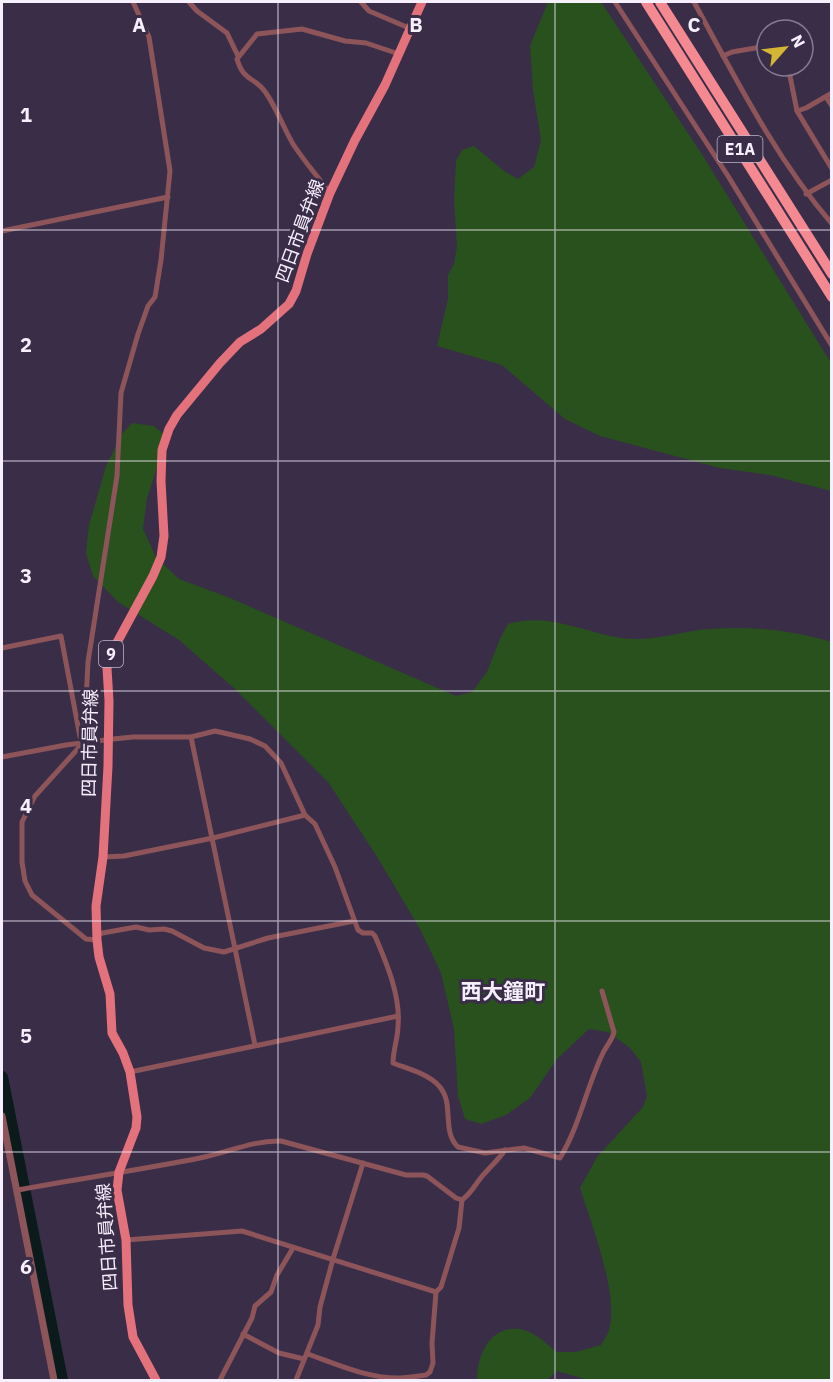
<svg xmlns="http://www.w3.org/2000/svg" width="833" height="1382" viewBox="0 0 833 1382" font-family="'IBM Plex Sans','Noto Sans JP',sans-serif">
<style>
.green{fill:#28511d}
.lines{fill:none;stroke-linecap:round;stroke-linejoin:round}
.river{stroke:#0b1a1b;stroke-width:12}
.minor{stroke:#8d5559;stroke-width:5}
.tertiary{stroke:#8d5559;stroke-width:7}
.primary{stroke:#e3727c;stroke-width:9}
.motorway{stroke:#f58991;stroke-width:10}
.grid{fill:none;stroke:#f6f0fe;stroke-width:1.5;stroke-opacity:0.55}
.labels{text-anchor:middle;stroke-width:6;stroke-linejoin:round;paint-order:stroke}
.shield{fill:#3a2d48;stroke:#beb6c7;stroke-width:1.5}
.shield-label{font-size:16px;font-weight:bold;fill:#f6f0fe}
.street-label{font-size:18px;fill:#f6f0fe;stroke:#3a2d48}
.quarter-label{font-size:21px;font-weight:bold;fill:#f6f0fe;stroke:#3a2d48}
.grid-label{font-size:20px;text-anchor:middle;font-weight:bold;fill:#f6f0fe;stroke:#3a2d48;stroke-width:6;stroke-linejoin:round;paint-order:stroke}
</style>
<rect width="100%" height="100%" fill="#3a2d48"/>
<!-- green -->
<g class="green">
<polygon points="548,2 601,2 703,156 831,363 831,491 770,475 720,468 600,436 565,419 502,365 437,346 448,299 448,275 454,264 457,246 454,201 456,161 462,150 474,146 504,171 518,179 534,167 541,140 533,90 530,46"/>
<path d="M132,423L154,426L167,437L147,498L143,529L156,557L179,579L230,598L456,696L472,692L487,672L500,639L508,624C548,612 583,632 621,638C648,642 673,634 699,630C739,625 793,629 831,642V1380H588L557,1371L547,1380H477C477,1355 490,1325 520,1329C535,1332 546,1343 556,1352H576L601,1345C603,1341 606,1337 608,1333C621,1299 591,1223 580,1188L597,1157L643,1107L647,1096L641,1062L630,1048L608,1032L589,1029L557,1059L530,1098L506,1115L481,1124L465,1119L458,1096L454,1029L441,973L420,929L376,855L328,782L235,689L179,640L118,602L93,576L86,553L89,525L106,466L122,434Z"/>
</g>
<g class="lines">
<!-- river -->
<polyline class="river" points="2,1077 62,1380"/>
<!-- minor -->
<g class="minor">
<polyline points="189,2 197,11 227,33 238,56"/>
<polyline points="361,2 369,11 409,28"/>
<polyline points="615,2 728,176 832,346"/>
<path d="M694,2C736,79 775,157 832,224"/>
<polyline points="723,56 732,52 767,46"/>
<polyline points="788,66 797,111 832,169"/>
<polyline points="826,97 832,106"/>
<polyline points="797,111 806,108 832,93"/>
<path d="M330,193C318,177 304,161 293,144C283,127 277,109 266,93C255,76 244,83 237,59L257,34L302,29L345,41L366,43L399,54"/>
<polyline points="806,194 832,180"/>
<polyline points="2,231 168,197"/>
<polyline points="2,648 61,636 80,737 84,742"/>
<polyline points="191,737 255,1045"/>
<path d="M113,739L133,737H191L215,731L250,739L265,746L281,763L305,815L315,824L335,867L358,930L363,933H372L375,936C386,962 401,996 398,1026C398,1038 393,1050 393,1063C408,1069 429,1074 439,1086C455,1103 441,1131 458,1147L485,1153L524,1148L560,1158C580,1125 586,1088 603,1053C606,1046 612,1041 614,1032L602,991"/>
<polyline points="2,757 66,745 105,740"/>
<polyline points="103,857 124,856 213,838 305,815"/>
<polyline points="97,934 136,927 149,930 164,929 172,931 204,948 224,952 268,938 354,921"/>
<polyline points="97,940 86,939 32,895 25,881 22,862 22,822 35,796 84,742 88,662 117,476 121,393 138,334 148,306 155,297 161,260 170,171 149,37 133,2"/>
<polyline points="130,1072 398,1016"/>
<path d="M17,1190C78,1179 139,1170 200,1158C227,1153 253,1140 281,1141L406,1175H423L427,1176L456,1198L462,1200"/>
<polyline points="126,1240 242,1231 436,1292"/>
<polyline points="243,1334 279,1353 304,1359"/>
<path d="M308,1354C336,1364 367,1378 398,1378C407,1378 417,1376 426,1375L430,1372L433,1363L432,1343L436,1292L441,1287L459,1228L462,1200C473,1192 476,1182 485,1173C492,1165 499,1159 505,1150"/>
<polyline points="220,1380 252,1318 255,1306 271,1292 277,1275 293,1248"/>
<polyline points="296,1380 318,1325 320,1307 333,1259 363,1163"/>
</g>
<!-- tertiary -->
<polyline class="tertiary" points="2,1116 54,1380"/>
<!-- primary -->
<polyline class="primary" points="156,1380 133,1337 128,1305 126,1240 117,1190 119,1172 136,1128 137,1117 130,1072 123,1053 112,1033 110,994 99,957 97,940 96,906 103,857 108,766 109,701 107,668 114,648 153,576 161,557 164,536 161,481 162,450 169,429 177,415 220,363 240,342 261,329 289,304 296,291 307,254 330,193 355,140 385,85 422,2"/>
<!-- motorway -->
<g class="motorway">
<polyline points="646,2 832,297"/>
<polyline points="660,2 832,274"/>
</g>
</g>
<!-- grid -->
<path class="grid" d="M278,2V1380M555,2V1380M2,230H832M2,461H832M2,691H832M2,921H832M2,1152H832"/>
<g class="labels">
<!-- shield labels -->
<g class="shield">
<rect x="717.5" y="136" width="45" height="26" rx="4.5"/>
<rect x="99" y="641" width="24" height="26" rx="4.5"/>
</g>
<g class="shield-label">
<text x="740" y="155">E1A</text>
<text x="111" y="660">9</text>
</g>
<!-- street labels -->
<g class="street-label">
<text transform="translate(300 231) rotate(-70)" y="6">四日市員弁線</text>
<text transform="translate(90 743) rotate(-89)" y="6">四日市員弁線</text>
<text transform="translate(107 1237) rotate(-94)" y="6">四日市員弁線</text>
</g>
<!-- quarter labels -->
<g class="quarter-label">
<text x="503" y="999">西大鐘町</text>
</g>
</g>
<g class="grid-label">
<text x="139" y="32">A</text>
<text x="416" y="32">B</text>
<text x="694" y="32">C</text>
<text x="26" y="122">1</text>
<text x="26" y="352">2</text>
<text x="26" y="583">3</text>
<text x="26" y="813">4</text>
<text x="26" y="1043">5</text>
<text x="26" y="1274">6</text>
</g>
<!-- border -->
<rect width="833" height="1382" fill="none" stroke="#f6f0fe" stroke-width="6"/>
<!-- north arrow -->
<g transform="translate(785 48) rotate(62)"><circle r="28" fill="#3a2d48" stroke="#857b91" stroke-width="1.5"/>
<path d="M0-4.5L10 22L0 15L-10 22Z" fill="#d4b635"/>
<text y="-9" font-size="16" font-weight="bold" text-anchor="middle" fill="#f6f0fe">N</text>
</g>
</svg>
